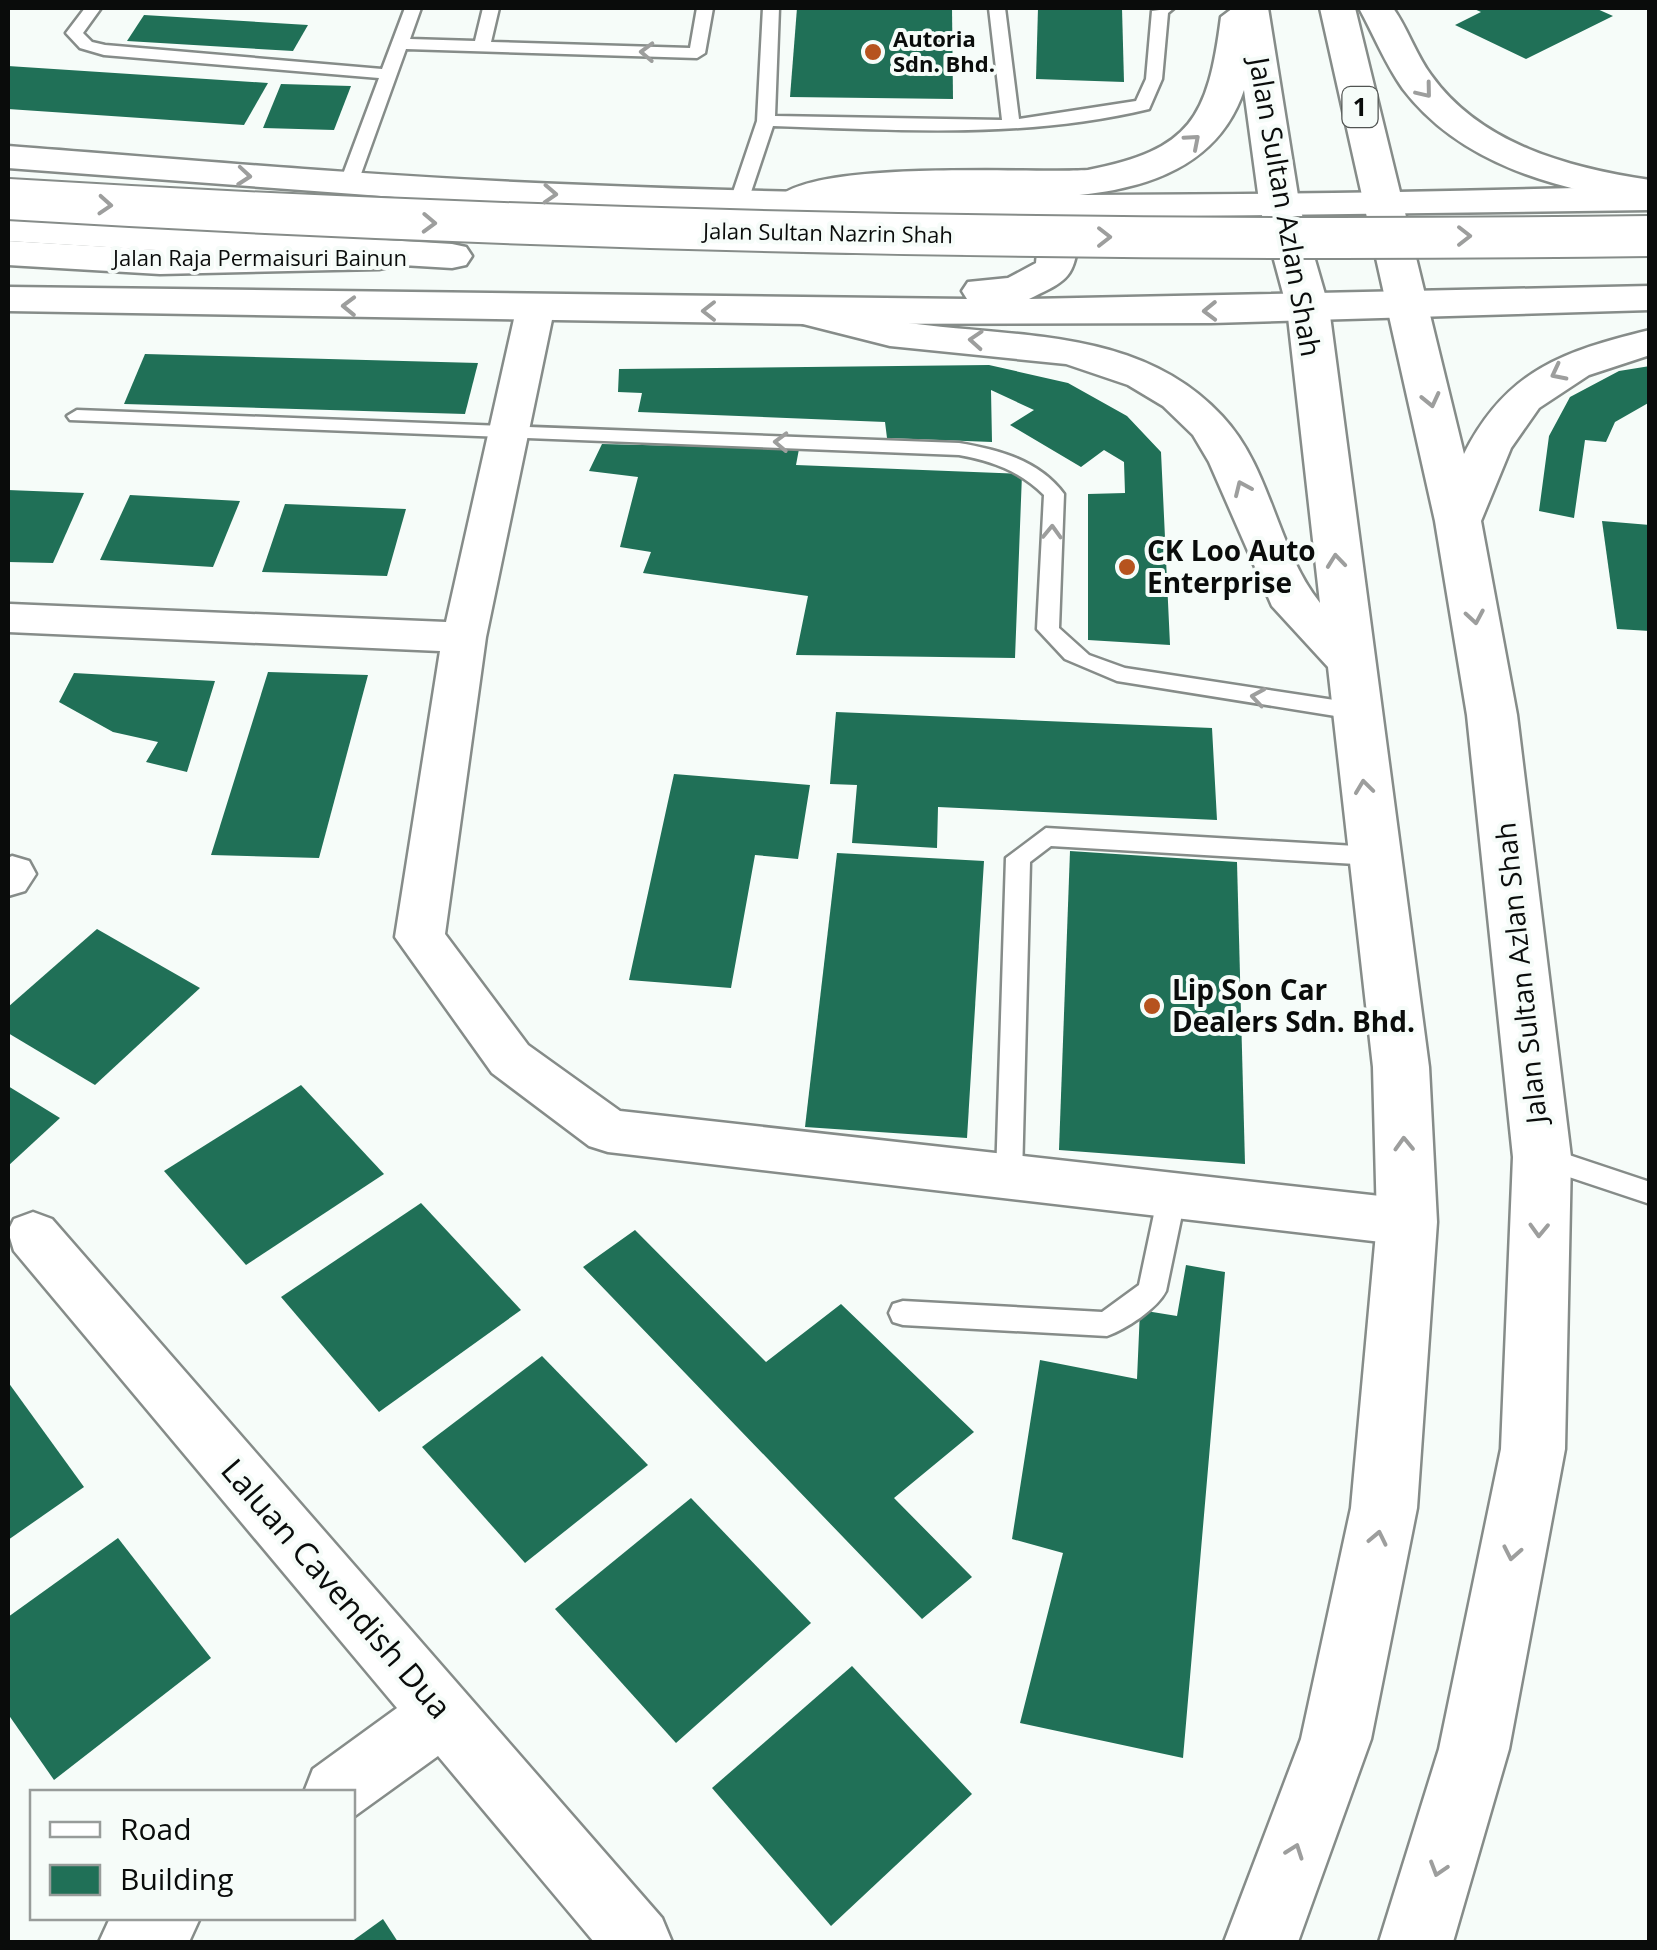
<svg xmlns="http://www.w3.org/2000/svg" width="1657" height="1950" viewBox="0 0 1657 1950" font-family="'Open Sans',sans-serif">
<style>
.building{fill:#207057}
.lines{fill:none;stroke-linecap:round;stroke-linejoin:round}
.lane-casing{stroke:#868c89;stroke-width:5}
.street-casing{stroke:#868c89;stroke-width:5}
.secondary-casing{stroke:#868c89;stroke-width:5}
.primary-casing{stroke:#868c89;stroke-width:5}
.highway-casing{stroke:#868c89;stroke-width:5}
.lane{fill:#fff;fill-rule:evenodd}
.street{fill:#fff;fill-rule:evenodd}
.secondary{fill:#fff;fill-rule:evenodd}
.primary{fill:#fff;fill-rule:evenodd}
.highway{fill:#fff;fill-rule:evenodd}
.highway-bridge-casing{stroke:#868c89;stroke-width:44;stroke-linecap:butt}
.highway-bridge{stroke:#fff;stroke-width:40}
.oneway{stroke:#9d9e9d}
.poi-dot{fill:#b6531e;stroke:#f6fcf9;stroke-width:4}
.labels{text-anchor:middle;stroke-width:8;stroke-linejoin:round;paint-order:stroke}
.far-poi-label{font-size:22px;font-weight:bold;fill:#0a0c0b;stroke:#f6fcf9;text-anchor:start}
.far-street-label{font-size:22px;fill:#0a0c0b;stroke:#f6fcf9}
.shield{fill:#f6fcf9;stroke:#515452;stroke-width:2.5}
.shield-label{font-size:25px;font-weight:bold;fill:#0a0c0b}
.street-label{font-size:28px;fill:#0a0c0b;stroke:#f6fcf9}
.poi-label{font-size:28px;font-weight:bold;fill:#0a0c0b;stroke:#f6fcf9;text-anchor:start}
.near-street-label{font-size:32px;fill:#0a0c0b;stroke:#f6fcf9}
</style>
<rect width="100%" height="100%" fill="#f6fcf9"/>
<!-- building -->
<g class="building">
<polygon points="797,8 952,8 953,99 790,97"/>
<polygon points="1038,8 1122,8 1124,82 1036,79"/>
<polygon points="1472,8 1595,8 1613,16 1526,59 1455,25 1481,12"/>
<polygon points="144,15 308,25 293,51 127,41"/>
<polygon points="8,66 268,83 244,125 8,109"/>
<polygon points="281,84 351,86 334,130 263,128"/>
<polygon points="145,354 478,363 465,414 124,404"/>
<polygon points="989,365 1068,383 1127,416 1161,452 1170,645 1088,640 1088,494 1125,493 1124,462 1104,450 1081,467 1010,425 1034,410 991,390 992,442 887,438 885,422 638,412 642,393 618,392 619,369"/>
<polygon points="1650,366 1650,402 1615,422 1606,442 1585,440 1574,518 1539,511 1549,436 1570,397 1619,371"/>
<polygon points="602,444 799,449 796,465 1022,474 1015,658 796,655 808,596 643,573 651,552 620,547 638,477 589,471"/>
<polygon points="8,490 84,493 53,563 8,562"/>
<polygon points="130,495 240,501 213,567 100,560"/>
<polygon points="285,504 406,509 387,576 262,572"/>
<polygon points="1602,521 1650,525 1650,631 1617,629"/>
<polygon points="268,672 368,675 319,858 211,855"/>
<polygon points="74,673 215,681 187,772 146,762 158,742 113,732 59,702"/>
<polygon points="836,712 1212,728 1217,820 938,807 937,848 852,843 857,785 830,784"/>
<polygon points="674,774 810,785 798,859 755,855 731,988 629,980"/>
<polygon points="1070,851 1237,862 1245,1164 1059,1150"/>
<polygon points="837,853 984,861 967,1138 805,1127"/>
<polygon points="97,929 200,988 95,1085 8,1033 8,1007"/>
<polygon points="301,1085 384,1174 246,1265 164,1171"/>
<polygon points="8,1086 60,1118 8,1166"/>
<polygon points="421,1203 521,1310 379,1412 281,1297"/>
<polygon points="635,1230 766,1362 841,1304 974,1432 894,1498 972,1577 922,1619 583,1267"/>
<polygon points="1186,1265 1225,1272 1183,1758 1020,1723 1063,1553 1012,1539 1040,1360 1137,1379 1140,1310 1177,1316"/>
<polygon points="542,1356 648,1465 525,1563 422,1447"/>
<polygon points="8,1382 84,1487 8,1540"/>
<polygon points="691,1498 811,1623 676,1743 555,1609"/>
<polygon points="118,1538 211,1658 54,1780 8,1714 8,1617"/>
<polygon points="852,1666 972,1794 831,1926 712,1788"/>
<polygon points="383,1919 398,1942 351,1942"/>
</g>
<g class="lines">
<!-- lane casing -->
<g class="lane-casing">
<g id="lane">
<polygon points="85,8 101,8 83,33 92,42 105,45 382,69 405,8 421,8 410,39 475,41 483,8 499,8 491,42 690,48 697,8 713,8 705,53 697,58 406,49 357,185 348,190 339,185 379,78 104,55 80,48 66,33"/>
<path d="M763,8H779L775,116L1002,120L989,8H1005L1019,119L1136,101L1146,79L1152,11L1174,8L1168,13L1162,79L1149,109C1025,139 899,130 773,126L748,201L739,206L730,201L757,121Z"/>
<path d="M77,410L959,443C999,450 1039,460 1064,494L1059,628L1089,655L1125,668L1354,703L1365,711L1354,719L1117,681L1065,659L1037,629L1044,495C1020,471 992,461 959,455L70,420L67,416Z"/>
<polygon points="1046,828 1373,847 1385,856 1373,865 1051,846 1030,862 1022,1177 1019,1185 1009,1188 999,1185 996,1177 1006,858"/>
<polygon points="1542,1146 1650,1182 1650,1204 1533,1165 1529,1157 1533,1149"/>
<path d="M1172,1184L1182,1187L1186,1195L1166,1291C1157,1309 1126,1329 1107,1336L903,1325L893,1322L889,1313L893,1304L903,1301L1102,1312L1139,1285L1158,1195L1162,1187Z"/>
</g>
</g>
<!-- street casing -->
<g class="street-casing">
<g id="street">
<polygon points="535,299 548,302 554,310 486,637 445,934 528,1045 620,1111 1407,1199 1426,1206 1434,1222 1426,1238 1407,1245 608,1152 589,1146 492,1073 395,937 440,651 8,632 10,604 446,622 516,310 522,302"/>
<polygon points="12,856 29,861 36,874 25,891 8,896 8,858"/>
<polygon points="33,1212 52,1219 662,1918 672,1942 594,1942 438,1756 352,1818 352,1792 304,1792 313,1769 397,1708 14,1251 8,1231 14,1219"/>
<polygon points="110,1918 200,1918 189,1942 99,1942"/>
</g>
</g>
<!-- secondary casing -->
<g class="secondary-casing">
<path id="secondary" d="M8,146C200,161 392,178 585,185C939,200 1295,196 1650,186V210L1040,218L1073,227L1079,235C1074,279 1068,280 1029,299L1650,286V310L1211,323L806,324L8,311V287L967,299L962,291L968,282L1008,278L1036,263L1038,242L996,230L990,222L993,217L502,205L8,168Z"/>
</g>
<!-- primary casing -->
<g class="primary-casing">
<g id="primary">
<path d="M1233,8H1268L1300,208L1329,308L1429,1067L1437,1222L1417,1508L1371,1739L1298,1942H1224L1301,1739L1351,1508L1377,1222L1373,1067L1328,667L1272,606L1209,462L1193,435L1163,406L1128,385L1066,364L890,346L791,321L785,312L791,303C824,295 862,316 895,321C1007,339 1137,324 1222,416C1272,469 1276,548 1320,603L1287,308L1260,208L1244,90C1197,231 992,192 876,195C864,196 850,195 838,198C816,202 804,216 780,210L774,202C805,158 1028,174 1088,170C1191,150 1208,118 1221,17Z"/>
<path d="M1320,8H1355L1464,454C1506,370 1564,351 1650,330V355L1589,375L1539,408L1511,448L1481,521L1517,715L1571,1157L1565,1449L1509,1749L1453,1942H1379L1439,1749L1501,1449L1513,1157L1467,715L1435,521Z"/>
<path d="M1359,8H1393C1408,29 1416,55 1431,75C1481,145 1570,168 1650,180V204C1558,189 1462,166 1403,89C1385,64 1373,33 1359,8Z"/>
<polygon points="8,241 160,250 379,245 393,248 399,257 393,266 379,269 160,274 8,265"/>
</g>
</g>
<!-- highway casing -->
<g class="highway-casing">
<polygon id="highway" points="8,217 452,244 466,247 472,256 466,265 452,268 8,241"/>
</g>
<!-- lane -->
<use href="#lane" class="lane"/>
<!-- street -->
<use href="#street" class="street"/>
<!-- secondary -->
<use href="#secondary" class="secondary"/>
<!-- primary -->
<use href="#primary" class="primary"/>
<!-- highway -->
<use href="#highway" class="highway"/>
<!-- highway-bridge casing -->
<g class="highway-bridge-casing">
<path id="highway-bridge" d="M8,199C555,232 1102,243 1650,236"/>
</g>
<!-- highway-bridge -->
<use href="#highway-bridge" class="highway-bridge"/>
</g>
<!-- one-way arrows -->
<defs><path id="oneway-chevron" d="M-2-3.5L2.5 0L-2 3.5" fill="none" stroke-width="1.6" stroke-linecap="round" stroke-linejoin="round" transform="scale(2.5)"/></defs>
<g class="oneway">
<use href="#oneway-chevron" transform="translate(647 52) rotate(-178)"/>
<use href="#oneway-chevron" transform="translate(1425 91) rotate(51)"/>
<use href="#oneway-chevron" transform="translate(1193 141) rotate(-41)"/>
<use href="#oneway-chevron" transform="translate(244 176) rotate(5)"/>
<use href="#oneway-chevron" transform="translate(550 194) rotate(3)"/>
<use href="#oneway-chevron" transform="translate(105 205) rotate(4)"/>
<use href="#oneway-chevron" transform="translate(429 223) rotate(2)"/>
<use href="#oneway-chevron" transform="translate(1464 236)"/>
<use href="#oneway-chevron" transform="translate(1104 237)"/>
<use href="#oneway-chevron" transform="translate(349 306) rotate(-179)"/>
<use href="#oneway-chevron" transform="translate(709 311) rotate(-180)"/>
<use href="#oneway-chevron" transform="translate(1210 311) rotate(179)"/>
<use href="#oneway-chevron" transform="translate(976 340) rotate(-176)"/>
<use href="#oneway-chevron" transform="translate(1558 373) rotate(153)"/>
<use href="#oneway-chevron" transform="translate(1431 400) rotate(77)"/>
<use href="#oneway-chevron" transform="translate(781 442) rotate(-178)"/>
<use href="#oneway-chevron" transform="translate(1242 488) rotate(-114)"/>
<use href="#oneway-chevron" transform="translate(1052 532) rotate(-88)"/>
<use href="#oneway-chevron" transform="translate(1336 561) rotate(-96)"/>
<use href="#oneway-chevron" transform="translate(1475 617) rotate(80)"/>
<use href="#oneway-chevron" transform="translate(1258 697) rotate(-171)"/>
<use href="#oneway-chevron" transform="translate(1364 787) rotate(-97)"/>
<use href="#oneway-chevron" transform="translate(1404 1144) rotate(-92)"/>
<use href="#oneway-chevron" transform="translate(1539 1230) rotate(92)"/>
<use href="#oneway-chevron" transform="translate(1378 1538) rotate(-78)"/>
<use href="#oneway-chevron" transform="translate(1512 1553) rotate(101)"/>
<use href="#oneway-chevron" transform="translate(1295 1851) rotate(-70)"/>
<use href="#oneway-chevron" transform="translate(1438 1869) rotate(107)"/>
</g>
<!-- markers -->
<g class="poi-dot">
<circle cx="873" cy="52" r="10"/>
<circle cx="1127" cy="567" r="10"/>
<circle cx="1152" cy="1006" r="10"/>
</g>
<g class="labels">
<!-- far-poi labels -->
<g class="far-poi-label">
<text x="893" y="47">Autoria<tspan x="893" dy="25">Sdn. Bhd.</tspan></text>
</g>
<!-- far-street labels -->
<g class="far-street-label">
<text transform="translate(828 233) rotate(1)" y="8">Jalan Sultan Nazrin Shah</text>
<text x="260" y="266">Jalan Raja Permaisuri Bainun</text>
</g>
<!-- shield labels -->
<rect class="shield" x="1342.5" y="87" width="35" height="40" rx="8"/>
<g class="shield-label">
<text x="1360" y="116">1</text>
</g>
<!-- street labels -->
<g class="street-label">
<text transform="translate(1285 207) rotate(80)" y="10">Jalan Sultan Azlan Shah</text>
<text transform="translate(1521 973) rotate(-96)" y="10">Jalan Sultan Azlan Shah</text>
</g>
<!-- poi labels -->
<g class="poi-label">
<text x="1147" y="561">CK Loo Auto<tspan x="1147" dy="32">Enterprise</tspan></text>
<text x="1172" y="1000">Lip Son Car<tspan x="1172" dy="32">Dealers Sdn. Bhd.</tspan></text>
</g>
<!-- near-street labels -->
<g class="near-street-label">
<text transform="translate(336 1589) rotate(49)" y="11">Laluan Cavendish Dua</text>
</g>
</g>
<!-- border -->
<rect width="1657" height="1950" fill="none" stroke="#0a0c0b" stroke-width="20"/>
<!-- legend -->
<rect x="30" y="1790" width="325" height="130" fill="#f6fcf9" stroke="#989c9a" stroke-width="2.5"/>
<rect x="50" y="1822" width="50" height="15" fill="#ffffff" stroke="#989c9a" stroke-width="2.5"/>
<text x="120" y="1840" font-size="30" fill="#0a0c0b">Road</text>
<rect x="50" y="1865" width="50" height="30" fill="#207057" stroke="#989c9a" stroke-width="2.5"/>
<text x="120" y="1890" font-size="30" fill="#0a0c0b">Building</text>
</svg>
